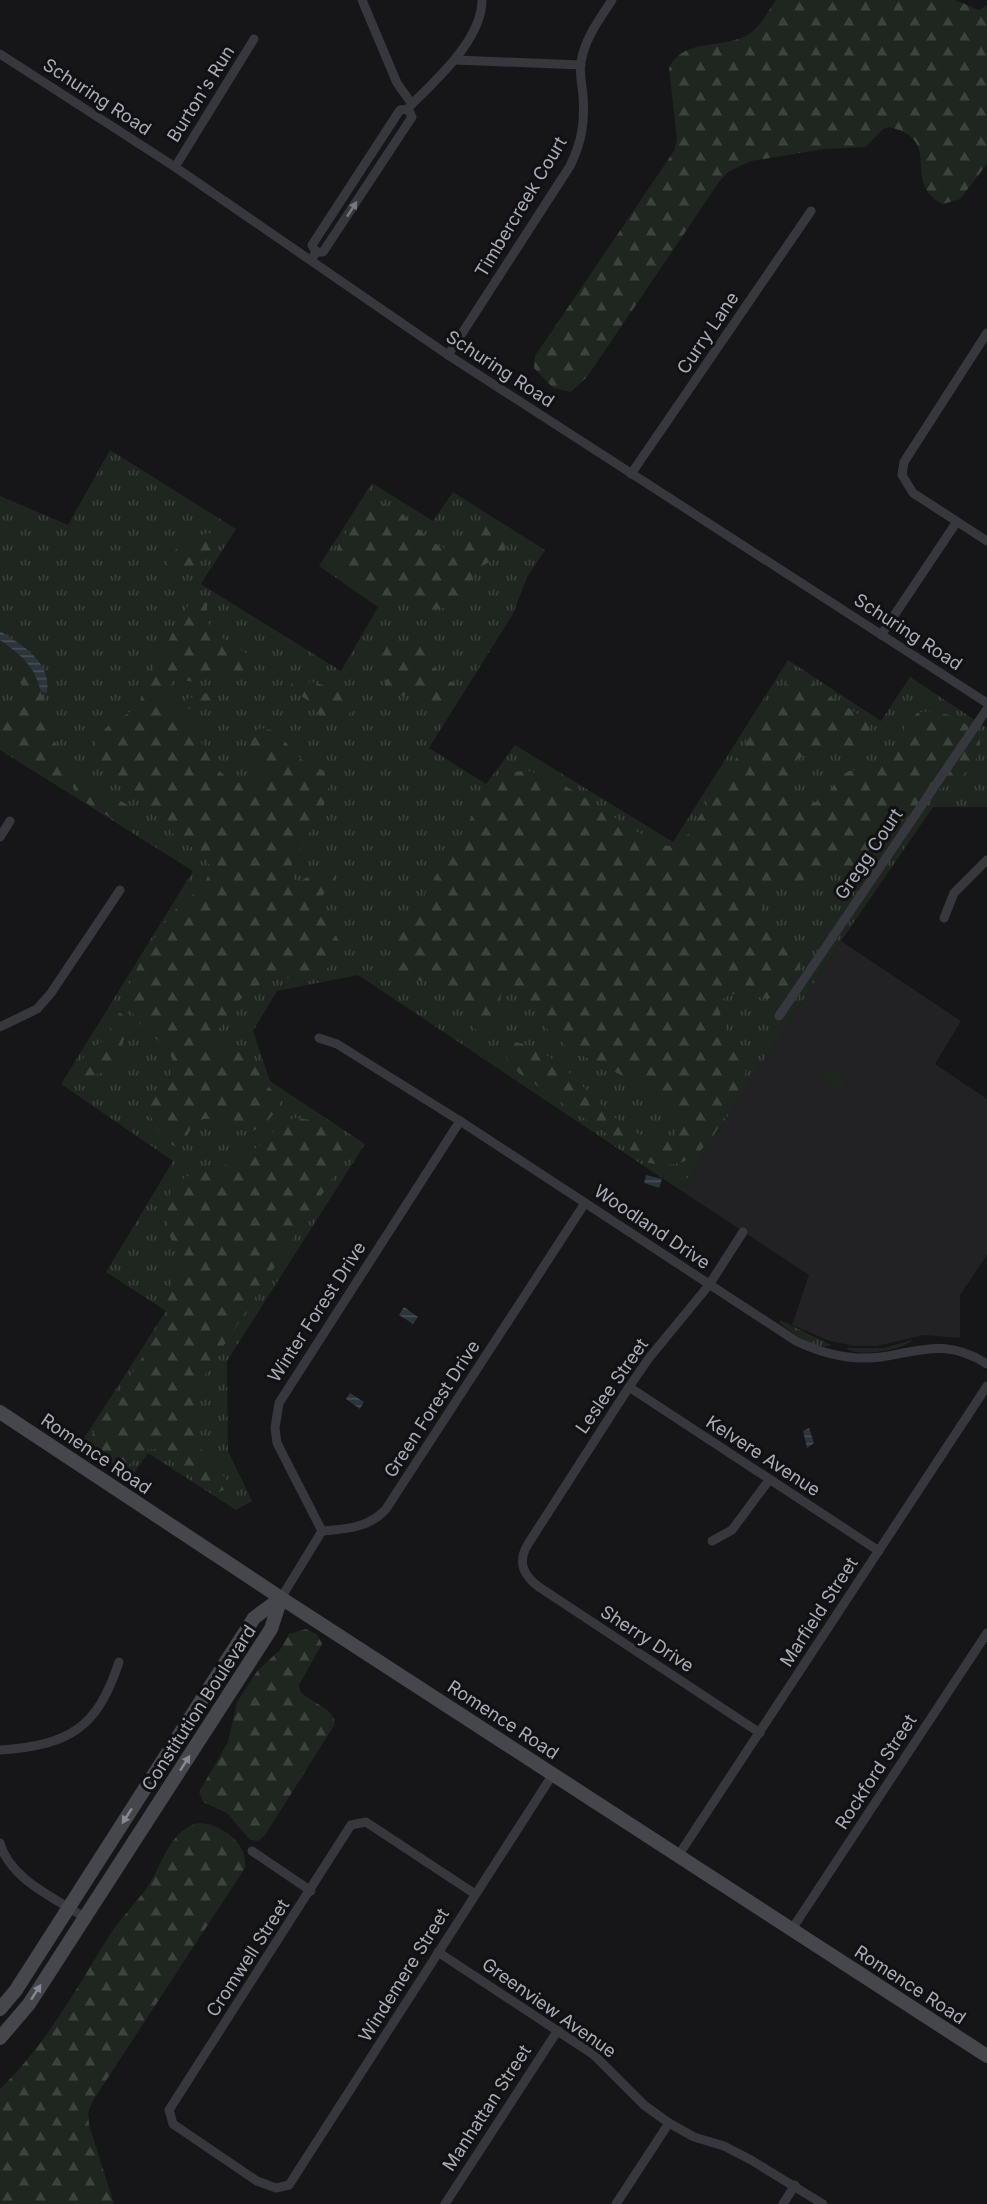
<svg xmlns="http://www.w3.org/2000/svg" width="987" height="2204" viewBox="0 0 987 2204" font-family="Inter,sans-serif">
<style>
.built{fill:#222225}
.grass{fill:url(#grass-tufts)}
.forest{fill:url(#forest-firs)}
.pitch{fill:#1e261f}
.water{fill:url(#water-rules)}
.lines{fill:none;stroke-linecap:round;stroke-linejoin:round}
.street{stroke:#37383d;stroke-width:9}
.secondary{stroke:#45474d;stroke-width:14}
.oneway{fill:#757881}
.oneway2{fill:#858993}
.labels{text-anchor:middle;stroke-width:6;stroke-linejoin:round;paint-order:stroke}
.street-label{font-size:18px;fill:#a8adb8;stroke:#111113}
</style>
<defs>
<pattern id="grass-tufts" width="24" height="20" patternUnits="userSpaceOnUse" patternTransform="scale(1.5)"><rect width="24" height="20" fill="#1e261f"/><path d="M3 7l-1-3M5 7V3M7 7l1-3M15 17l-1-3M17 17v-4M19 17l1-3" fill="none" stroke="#3c433d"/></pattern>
<pattern id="forest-firs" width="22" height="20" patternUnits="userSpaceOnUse" patternTransform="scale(1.5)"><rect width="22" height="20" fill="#1e261f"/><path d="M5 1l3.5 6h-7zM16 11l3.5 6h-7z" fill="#3c433d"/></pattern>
<pattern id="water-rules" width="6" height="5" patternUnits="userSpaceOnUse" patternTransform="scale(1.5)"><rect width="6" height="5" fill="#2c353c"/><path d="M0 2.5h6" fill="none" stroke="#485056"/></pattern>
</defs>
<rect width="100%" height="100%" fill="#161618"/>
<!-- built -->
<polygon class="built" points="841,941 961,1021 935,1064 987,1099 987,1255 960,1295 960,1338 924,1335 877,1346 855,1346 830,1341 792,1325 809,1275 680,1190"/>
<!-- grass -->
<g class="grass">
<polygon points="110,450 236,529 201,584 341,671 378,607 319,566 372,483 433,521 453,492 545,550 527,577 513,614 429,748 486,784 515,745 673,842 788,660 881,721 910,677 987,728 987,807 933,807 841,941 680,1190 358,975 277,991 253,1031 270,1081 365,1144 227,1361 228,1451 252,1501 236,1510 148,1453 132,1476 81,1443 166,1311 106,1272 173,1161 61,1084 193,871 0,750 0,496 68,525"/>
<path d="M780,1320L831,1345C816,1352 792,1332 780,1323Z"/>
<path d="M912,1340C903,1350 857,1358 846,1348H884Z"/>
</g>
<!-- forest -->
<g class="forest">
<path d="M776,0H955L979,10L987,5V164L960,199L943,204C900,183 945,141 890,127L883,129L866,147L824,149L751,161L728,172L719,182L587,377L571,392L553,388L534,368L535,356L674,151L677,140L669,68C683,37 724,50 749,34C761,26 768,11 776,0Z"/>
<path d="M383,504C412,510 434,561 462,547L477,521L487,520C499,527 508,538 505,552L478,569L463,594L450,607L432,610L403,601L382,599L346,577L336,562V553L339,543L357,518L373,506Z"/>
<path d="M211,533L217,538L218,544C209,557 190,571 174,572L167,566L166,559C175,548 197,534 211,533Z"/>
<path d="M197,598L207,603V620L212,631L247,654L251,668L243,674L219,673L195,682L175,679L168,688L167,699C173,708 183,713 190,722C208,746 205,770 239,783C248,786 254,787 261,782L263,770C255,759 244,749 247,735L261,728L275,731L302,760L324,771L329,785L324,805L290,868L294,879L299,882L323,868L334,871L336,877L323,895L320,913L339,941L341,949L333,964L324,970C276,986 257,969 224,1021C218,1030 213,1036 216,1047C227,1054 239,1047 251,1054L263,1081L279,1098C280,1106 275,1112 270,1118C245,1150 225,1112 200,1120C186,1125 190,1144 176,1147C167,1143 161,1135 156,1127C135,1091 172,1090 173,1065C174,1039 125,1032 128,988C138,963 155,936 171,915C185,896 208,891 210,866L201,851L179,842L165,823L144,807L124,781L102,769L94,756L96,738L108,726L133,710L140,701L144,686L186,608Z"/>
<polygon points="415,637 425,640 429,664 455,685 453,700 443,708 432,707 411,694 393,697 385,692 386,681 397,667 393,661 378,654 377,643 383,638 403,641"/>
<path d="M0,643L21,658L29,669L49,709L53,739L70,767V773L64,780L53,778L0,744V707C12,706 21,701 23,688L17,671L0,655Z"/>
<path d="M806,679L825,694L863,717L874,736C870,743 865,748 857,750C844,754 831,749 819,751C784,757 776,785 808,803C834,802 827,785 844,774C857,765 876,772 891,763L905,726L917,713C940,707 969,720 980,741C979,779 941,783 918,805C901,822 887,846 874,866C844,890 842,865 817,870C808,872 802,882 793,885C784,888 775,884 766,889C747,923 798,930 800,958C800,966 797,974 793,980C773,1020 743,978 721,1001C712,1030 754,1050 744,1081C720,1121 705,1176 649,1163L519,1073C511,1065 503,1058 507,1046L515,1042C578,1056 601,1130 664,1143L674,1138L680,1124C652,1077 596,1071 556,1038C539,1024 530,995 510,987L503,990C494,1007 509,1039 477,1031C463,1016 461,997 442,986C424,975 403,988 391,968L395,943L485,795C495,784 507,771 523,771C551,770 611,816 636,831C646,837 658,846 670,846C678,846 683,841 688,834L779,691L793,680Z"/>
<path d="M301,680C321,684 357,690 350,718L342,722L321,718L309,701L290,689L292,682Z"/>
<polygon points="206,693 217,695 216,705 192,710 183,706 186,699"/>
<path d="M81,780C90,784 94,791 101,795C115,804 133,795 131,822L121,824L80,799L75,795L73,785Z"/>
<path d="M114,1008L123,1015L126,1031L122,1046L128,1060C119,1068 93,1078 81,1076L78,1066L87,1052L111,1035L108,1016Z"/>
<path d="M294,1118C317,1119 349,1129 345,1159L200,1382C190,1412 188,1436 210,1461C217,1469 226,1476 230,1487L219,1492L205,1487L155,1449L145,1450L130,1464C114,1464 96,1451 92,1435L168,1318L165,1298L178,1271V1255L168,1231L167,1201L171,1191L185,1177L236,1162L261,1144L283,1122Z"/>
<path d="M306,1629L317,1634L322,1644L299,1685L300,1691C310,1703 334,1707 335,1724L265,1835L258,1841L250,1840L227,1813L203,1802L199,1792L228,1742L237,1702L258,1670L280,1650L289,1634Z"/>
<path d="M198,1823C220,1823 249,1843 245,1868L94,2099L88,2112L89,2125L114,2204H0V2089C45,2046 77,1988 109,1936C120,1919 134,1905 146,1889C162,1867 168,1831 198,1823Z"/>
</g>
<!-- pitch -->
<polygon class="pitch" points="829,1068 846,1080 839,1091 821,1079"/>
<!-- water -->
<g class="water">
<path d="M0,631C22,645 52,662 47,693L41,692C35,666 21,655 0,640Z"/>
<polygon points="646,1175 662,1179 659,1188 644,1183"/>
<polygon points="404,1307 418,1317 413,1324 399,1315"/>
<polygon points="350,1393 364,1402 360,1409 346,1399"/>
<polygon points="809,1428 814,1443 807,1448 803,1431"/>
</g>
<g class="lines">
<!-- street -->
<g class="street">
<path d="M362,0L397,83L412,104C437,79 482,39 482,0"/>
<polyline points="0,54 175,167 448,355 987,703"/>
<polyline points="455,60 581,65"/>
<polyline points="175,167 254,39"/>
<polyline points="316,252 312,245 400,110 408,109 412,104"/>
<polyline points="311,260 316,252 323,252 412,117 408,109"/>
<polyline points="987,333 904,462 902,475 913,493 987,541"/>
<path d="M448,355L570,166C582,141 585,123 583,95C582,84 579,72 581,62C585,38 599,20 612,0"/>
<polyline points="631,474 811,211"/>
<polyline points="881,635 956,523"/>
<polyline points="0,837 10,821"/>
<polyline points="944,918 954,893 987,860"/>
<polyline points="779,1016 987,709"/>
<polyline points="0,1027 37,1009 51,993 120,890"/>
<path d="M319,1038L337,1044L460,1121L796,1341C823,1354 851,1361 881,1357C924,1350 947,1339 987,1364"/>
<path d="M743,1232L709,1285L649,1358L629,1387L528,1544C517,1562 523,1575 539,1587L760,1733"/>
<polyline points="629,1387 879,1551"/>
<polyline points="322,1531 277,1443 275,1428 279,1403 460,1121"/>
<polyline points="712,1541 732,1530 769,1480"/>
<path d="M281,1598L322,1531C346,1529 369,1528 386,1509L585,1203"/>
<path d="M0,1750C69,1745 97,1729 119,1662"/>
<path d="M0,1843C10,1880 56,1898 85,1918"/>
<polyline points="252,1851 311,1891"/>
<polyline points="678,1856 987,1386"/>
<polyline points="475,1894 366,1822 351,1825 169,2110 173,2124 257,2181 276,2188 289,2185 553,1774"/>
<polyline points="792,1929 987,1633"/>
<polyline points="438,1952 594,2055 644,2105 669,2123 694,2137 724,2146 751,2160 823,2204"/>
<polyline points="445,2204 558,2030"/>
<polyline points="616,2204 669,2123"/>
<polyline points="783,2204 795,2185"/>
</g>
<!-- secondary -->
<g class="secondary">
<polyline points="0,1412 281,1598 987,2056"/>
<polyline points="0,2009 16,1990 254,1618 281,1598"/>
<polyline points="0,2038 29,2004 271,1629 281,1598"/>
</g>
</g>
<!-- one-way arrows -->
<defs><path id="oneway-solid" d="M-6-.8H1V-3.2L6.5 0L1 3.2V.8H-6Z" transform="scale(1.5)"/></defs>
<use class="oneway" href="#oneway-solid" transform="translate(352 209) rotate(-57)"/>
<g class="oneway2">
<use href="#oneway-solid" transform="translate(185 1763) rotate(-57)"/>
<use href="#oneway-solid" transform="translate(127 1816) rotate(123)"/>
<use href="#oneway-solid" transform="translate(36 1992) rotate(-57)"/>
</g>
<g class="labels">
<!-- street labels -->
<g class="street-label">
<text transform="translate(201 94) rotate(-58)" y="6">Burton's Run</text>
<text transform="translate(97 97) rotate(33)" y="6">Schuring Road</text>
<text transform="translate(521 207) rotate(-59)" y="6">Timbercreek Court</text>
<text transform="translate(708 333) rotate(-56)" y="6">Curry Lane</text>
<text transform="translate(500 369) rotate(33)" y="6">Schuring Road</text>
<text transform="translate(908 632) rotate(33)" y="6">Schuring Road</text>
<text transform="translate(869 854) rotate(-56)" y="6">Gregg Court</text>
<text transform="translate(652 1227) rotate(34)" y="6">Woodland Drive</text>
<text transform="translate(317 1312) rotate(-57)" y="6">Winter Forest Drive</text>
<text transform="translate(612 1386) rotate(-55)" y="6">Leslee Street</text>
<text transform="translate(432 1409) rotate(-57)" y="6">Green Forest Drive</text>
<text transform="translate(96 1454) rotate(34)" y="6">Romence Road</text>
<text transform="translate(763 1456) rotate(33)" y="6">Kelvere Avenue</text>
<text transform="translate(819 1612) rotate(-57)" y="6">Marfield Street</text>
<text transform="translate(647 1639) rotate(33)" y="6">Sherry Drive</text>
<text transform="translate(199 1708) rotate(-57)" y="6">Constitution Boulevard</text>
<text transform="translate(503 1720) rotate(33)" y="6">Romence Road</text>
<text transform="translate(876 1772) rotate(-57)" y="6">Rockford Street</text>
<text transform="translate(248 1958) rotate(-57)" y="6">Cromwell Street</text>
<text transform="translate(404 1975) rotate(-58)" y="6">Windemere Street</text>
<text transform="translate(910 1985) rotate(33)" y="6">Romence Road</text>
<text transform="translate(549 2008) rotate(35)" y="6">Greenview Avenue</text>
<text transform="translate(487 2108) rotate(-57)" y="6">Manhattan Street</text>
</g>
</g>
</svg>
